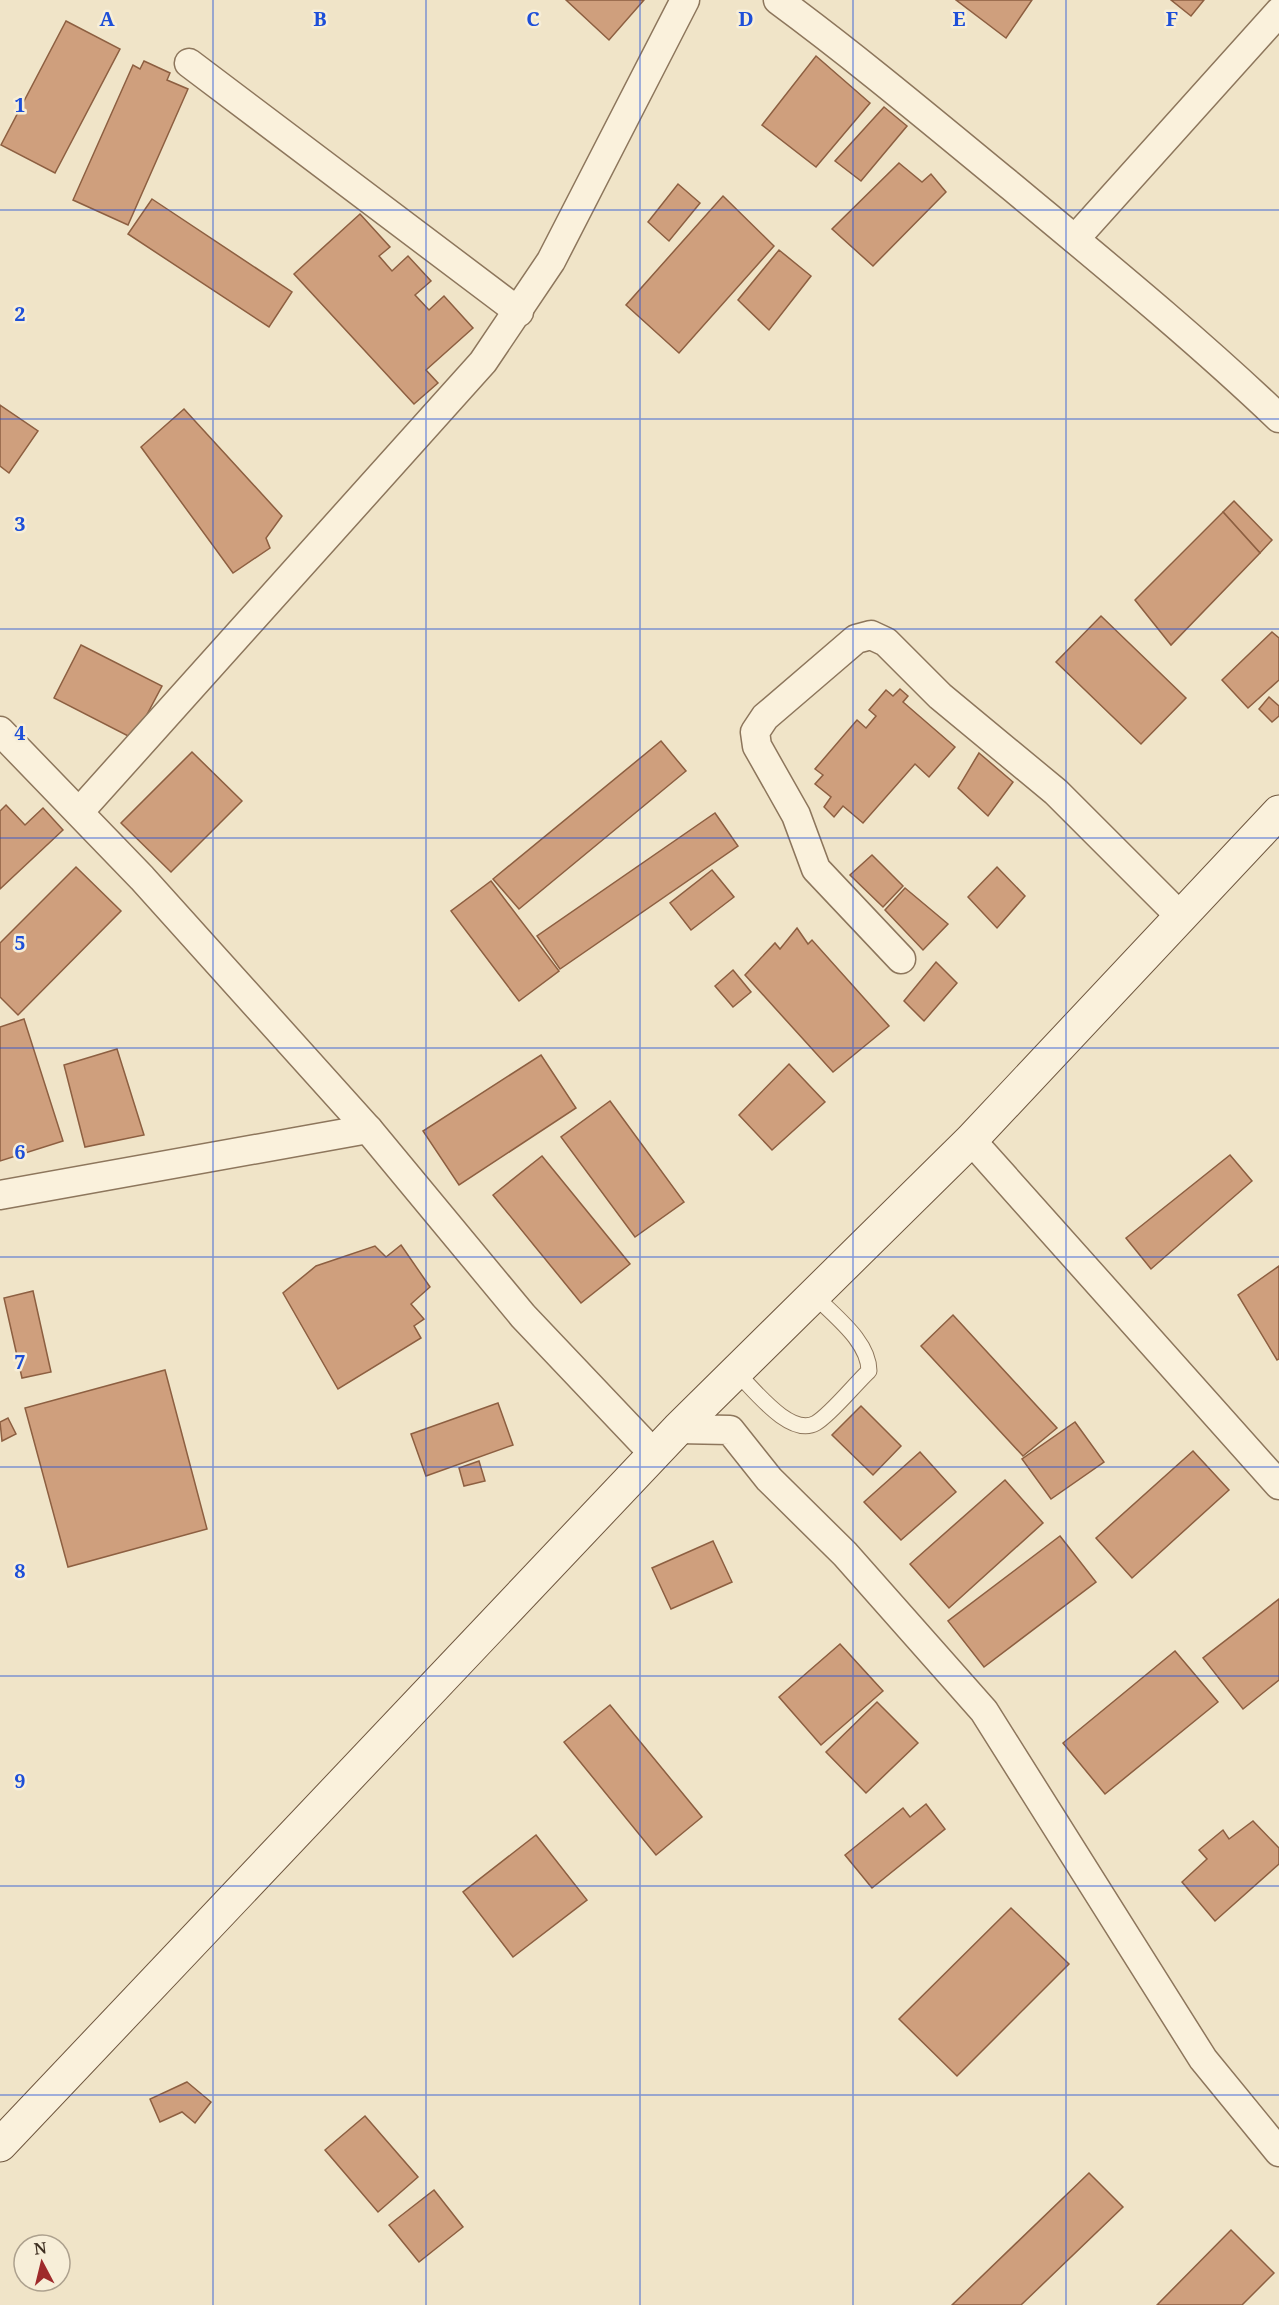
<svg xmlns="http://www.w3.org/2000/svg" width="1279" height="2305" viewBox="0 0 1279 2305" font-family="'Noto Serif',serif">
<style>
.building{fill:#cf9f7d;stroke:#8d5f41;stroke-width:1.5}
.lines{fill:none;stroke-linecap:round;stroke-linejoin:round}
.service-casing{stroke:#8d765c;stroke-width:17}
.minor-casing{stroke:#8d765c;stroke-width:31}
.secondary-casing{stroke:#6f573f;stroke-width:35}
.service{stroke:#faf1dc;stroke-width:15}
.minor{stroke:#faf1dc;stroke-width:28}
.secondary{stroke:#faf1dc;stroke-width:33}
.grid{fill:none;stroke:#1d4ed8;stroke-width:1.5;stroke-opacity:0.55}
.grid-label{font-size:20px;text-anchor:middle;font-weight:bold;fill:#1d4ed8;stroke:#f7eed8;stroke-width:5;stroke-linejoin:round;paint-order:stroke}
</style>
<rect width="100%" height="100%" fill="#f0e4c8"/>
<!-- building -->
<g class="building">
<polygon points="566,0 644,0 609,40"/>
<polygon points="956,0 1032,0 1006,38"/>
<polygon points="1171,0 1204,0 1191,16"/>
<polygon points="66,21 120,49 55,173 1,145"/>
<polygon points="816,56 870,103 816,167 762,125"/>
<polygon points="144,61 170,73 167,80 188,89 128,225 73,200 133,65 140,69"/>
<polygon points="884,107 907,126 861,181 835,161"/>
<polygon points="899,163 922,182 931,174 946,192 873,266 832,229"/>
<polygon points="678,184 700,203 669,241 648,222"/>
<polygon points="723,196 774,246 679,353 626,305"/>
<polygon points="152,199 292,292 269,327 128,234"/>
<polygon points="360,214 390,247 379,256 392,271 408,256 431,281 415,295 429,310 444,296 473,328 426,370 438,383 414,404 294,274"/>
<polygon points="779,250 811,276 769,330 738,300"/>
<polygon points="0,405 38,431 9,473 0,466"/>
<polygon points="184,409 282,516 266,538 270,548 233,573 141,447"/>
<polygon points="1234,501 1272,540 1260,553 1223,512"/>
<polygon points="1223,512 1260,553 1171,645 1135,600"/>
<polygon points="1101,616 1186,698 1141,744 1056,662"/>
<polygon points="1272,632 1279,638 1279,680 1248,708 1222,680"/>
<polygon points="81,645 162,686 134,739 54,698"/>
<polygon points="900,689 908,696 903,702 955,747 929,777 915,764 863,823 843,806 834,817 824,807 831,797 815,784 823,775 815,769 857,720 866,728 876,716 869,710 886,690 893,696"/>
<polygon points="1269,697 1279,706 1279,716 1272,722 1259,709"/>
<polygon points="661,741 686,771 519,909 493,879"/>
<polygon points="192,752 242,801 171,872 121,823"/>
<polygon points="979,753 1013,782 988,816 958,788"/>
<polygon points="6,805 25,825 43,808 63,830 0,889 0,811"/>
<polygon points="715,813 738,846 560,969 537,936"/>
<polygon points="872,855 903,886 883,907 850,875"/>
<polygon points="76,867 121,911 18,1015 0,997 0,943"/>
<polygon points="997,867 1025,896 997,928 968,897"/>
<polygon points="712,870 734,897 691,930 670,903"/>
<polygon points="491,881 559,971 519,1001 451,911"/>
<polygon points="905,888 948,924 923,950 885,910"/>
<polygon points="797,928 808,944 812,940 889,1026 833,1072 745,975 775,943 780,949"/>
<polygon points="936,962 957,983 924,1021 904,1001"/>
<polygon points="733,970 751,992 733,1007 715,986"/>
<polygon points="24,1019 63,1141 0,1161 0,1027"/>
<polygon points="117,1049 144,1135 85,1147 64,1065"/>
<polygon points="541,1055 576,1108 459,1185 423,1131"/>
<polygon points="789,1064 825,1102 772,1150 739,1115"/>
<polygon points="610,1101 684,1202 635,1237 561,1137"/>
<polygon points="1230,1155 1252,1181 1151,1269 1126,1238"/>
<polygon points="542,1156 630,1264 581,1303 493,1195"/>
<polygon points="401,1245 430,1287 411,1304 424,1319 414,1326 421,1338 338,1389 283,1293 316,1266 375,1246 386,1257"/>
<polygon points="1279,1266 1279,1359 1277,1360 1238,1295"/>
<polygon points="33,1291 51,1372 22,1378 4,1298"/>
<polygon points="953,1315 1057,1428 1023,1456 921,1346"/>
<polygon points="165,1370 207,1529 68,1567 25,1408"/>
<polygon points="498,1403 513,1445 426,1476 411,1434"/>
<polygon points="861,1406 901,1446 873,1475 832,1435"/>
<polygon points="8,1418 16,1434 2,1441 0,1422"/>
<polygon points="1075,1422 1104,1462 1051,1499 1022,1459"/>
<polygon points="1193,1451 1229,1490 1132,1578 1096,1538"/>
<polygon points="920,1452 956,1492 901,1540 864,1502"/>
<polygon points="479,1461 485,1481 464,1486 459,1468"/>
<polygon points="1005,1480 1043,1523 949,1608 910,1564"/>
<polygon points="1060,1536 1096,1582 984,1667 948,1621"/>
<polygon points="713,1541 732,1582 671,1609 652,1568"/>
<polygon points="1279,1599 1279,1680 1243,1709 1203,1658"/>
<polygon points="840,1644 883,1691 821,1745 779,1697"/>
<polygon points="1175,1651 1218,1702 1105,1794 1063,1743"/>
<polygon points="877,1702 918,1743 866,1793 826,1752"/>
<polygon points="610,1705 702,1817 656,1855 564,1742"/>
<polygon points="926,1804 945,1829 872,1888 845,1855 903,1808 910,1817"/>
<polygon points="1253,1821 1279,1848 1279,1864 1215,1921 1182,1882 1207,1859 1199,1850 1223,1830 1229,1839"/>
<polygon points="536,1835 587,1900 513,1957 463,1892"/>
<polygon points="1011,1908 1069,1964 957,2076 899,2019"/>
<polygon points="187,2082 211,2102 195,2123 182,2112 160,2122 150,2099"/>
<polygon points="365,2116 418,2177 378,2212 325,2150"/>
<polygon points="1089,2173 1123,2207 1021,2305 952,2305"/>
<polygon points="434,2190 463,2227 419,2262 389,2225"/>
<polygon points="1231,2230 1274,2273 1242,2305 1157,2305"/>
</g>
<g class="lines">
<!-- service casing -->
<g class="service-casing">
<path id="service" d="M736,1372C753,1388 790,1438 816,1423C831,1414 855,1384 869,1371C869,1341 834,1316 814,1295"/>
</g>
<!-- minor casing -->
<g class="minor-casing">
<g id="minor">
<path d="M778,0C858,59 934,123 1012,187C1102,262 1194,337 1279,418"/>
<polyline points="189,63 519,312"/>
<polyline points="1075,239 1279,12"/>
<polyline points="0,731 142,878 368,1129 523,1316 654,1454"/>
<polyline points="80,811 483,362 551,261 685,0"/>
<polyline points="901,959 816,869 796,815 757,746 755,732 765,717 856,639 871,635 886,642 940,696 1056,792 1181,917"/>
<polyline points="971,1140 1279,1485"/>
<polyline points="0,1195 368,1129"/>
<polyline points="678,1429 730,1430 769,1479 845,1554 984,1711 1203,2059 1279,2152"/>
</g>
</g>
<!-- secondary casing -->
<g class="secondary-casing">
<polyline id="secondary" points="0,2145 678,1429 971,1140 1279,812"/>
</g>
<!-- service -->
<use href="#service" class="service"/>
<!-- minor -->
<use href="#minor" class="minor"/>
<!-- secondary -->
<use href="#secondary" class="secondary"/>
</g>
<!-- grid -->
<path class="grid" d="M213,0V2305M426,0V2305M640,0V2305M853,0V2305M1066,0V2305M0,210H1279M0,419H1279M0,629H1279M0,838H1279M0,1048H1279M0,1257H1279M0,1467H1279M0,1676H1279M0,1886H1279M0,2095H1279"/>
<g class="grid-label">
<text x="107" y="26">A</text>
<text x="320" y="26">B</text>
<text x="533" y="26">C</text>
<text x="746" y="26">D</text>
<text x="959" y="26">E</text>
<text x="1172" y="26">F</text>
<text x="20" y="112">1</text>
<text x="20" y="321">2</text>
<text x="20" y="531">3</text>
<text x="20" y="740">4</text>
<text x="20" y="950">5</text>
<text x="20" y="1159">6</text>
<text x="20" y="1369">7</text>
<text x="20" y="1578">8</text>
<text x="20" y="1788">9</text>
</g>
<!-- north arrow -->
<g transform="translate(42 2263) rotate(353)"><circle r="28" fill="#f7eed8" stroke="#ada18e" stroke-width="1.5"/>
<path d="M0-4.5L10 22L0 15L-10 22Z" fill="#9e2a2b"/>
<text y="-9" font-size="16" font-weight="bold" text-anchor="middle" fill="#3d2e20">N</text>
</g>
</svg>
